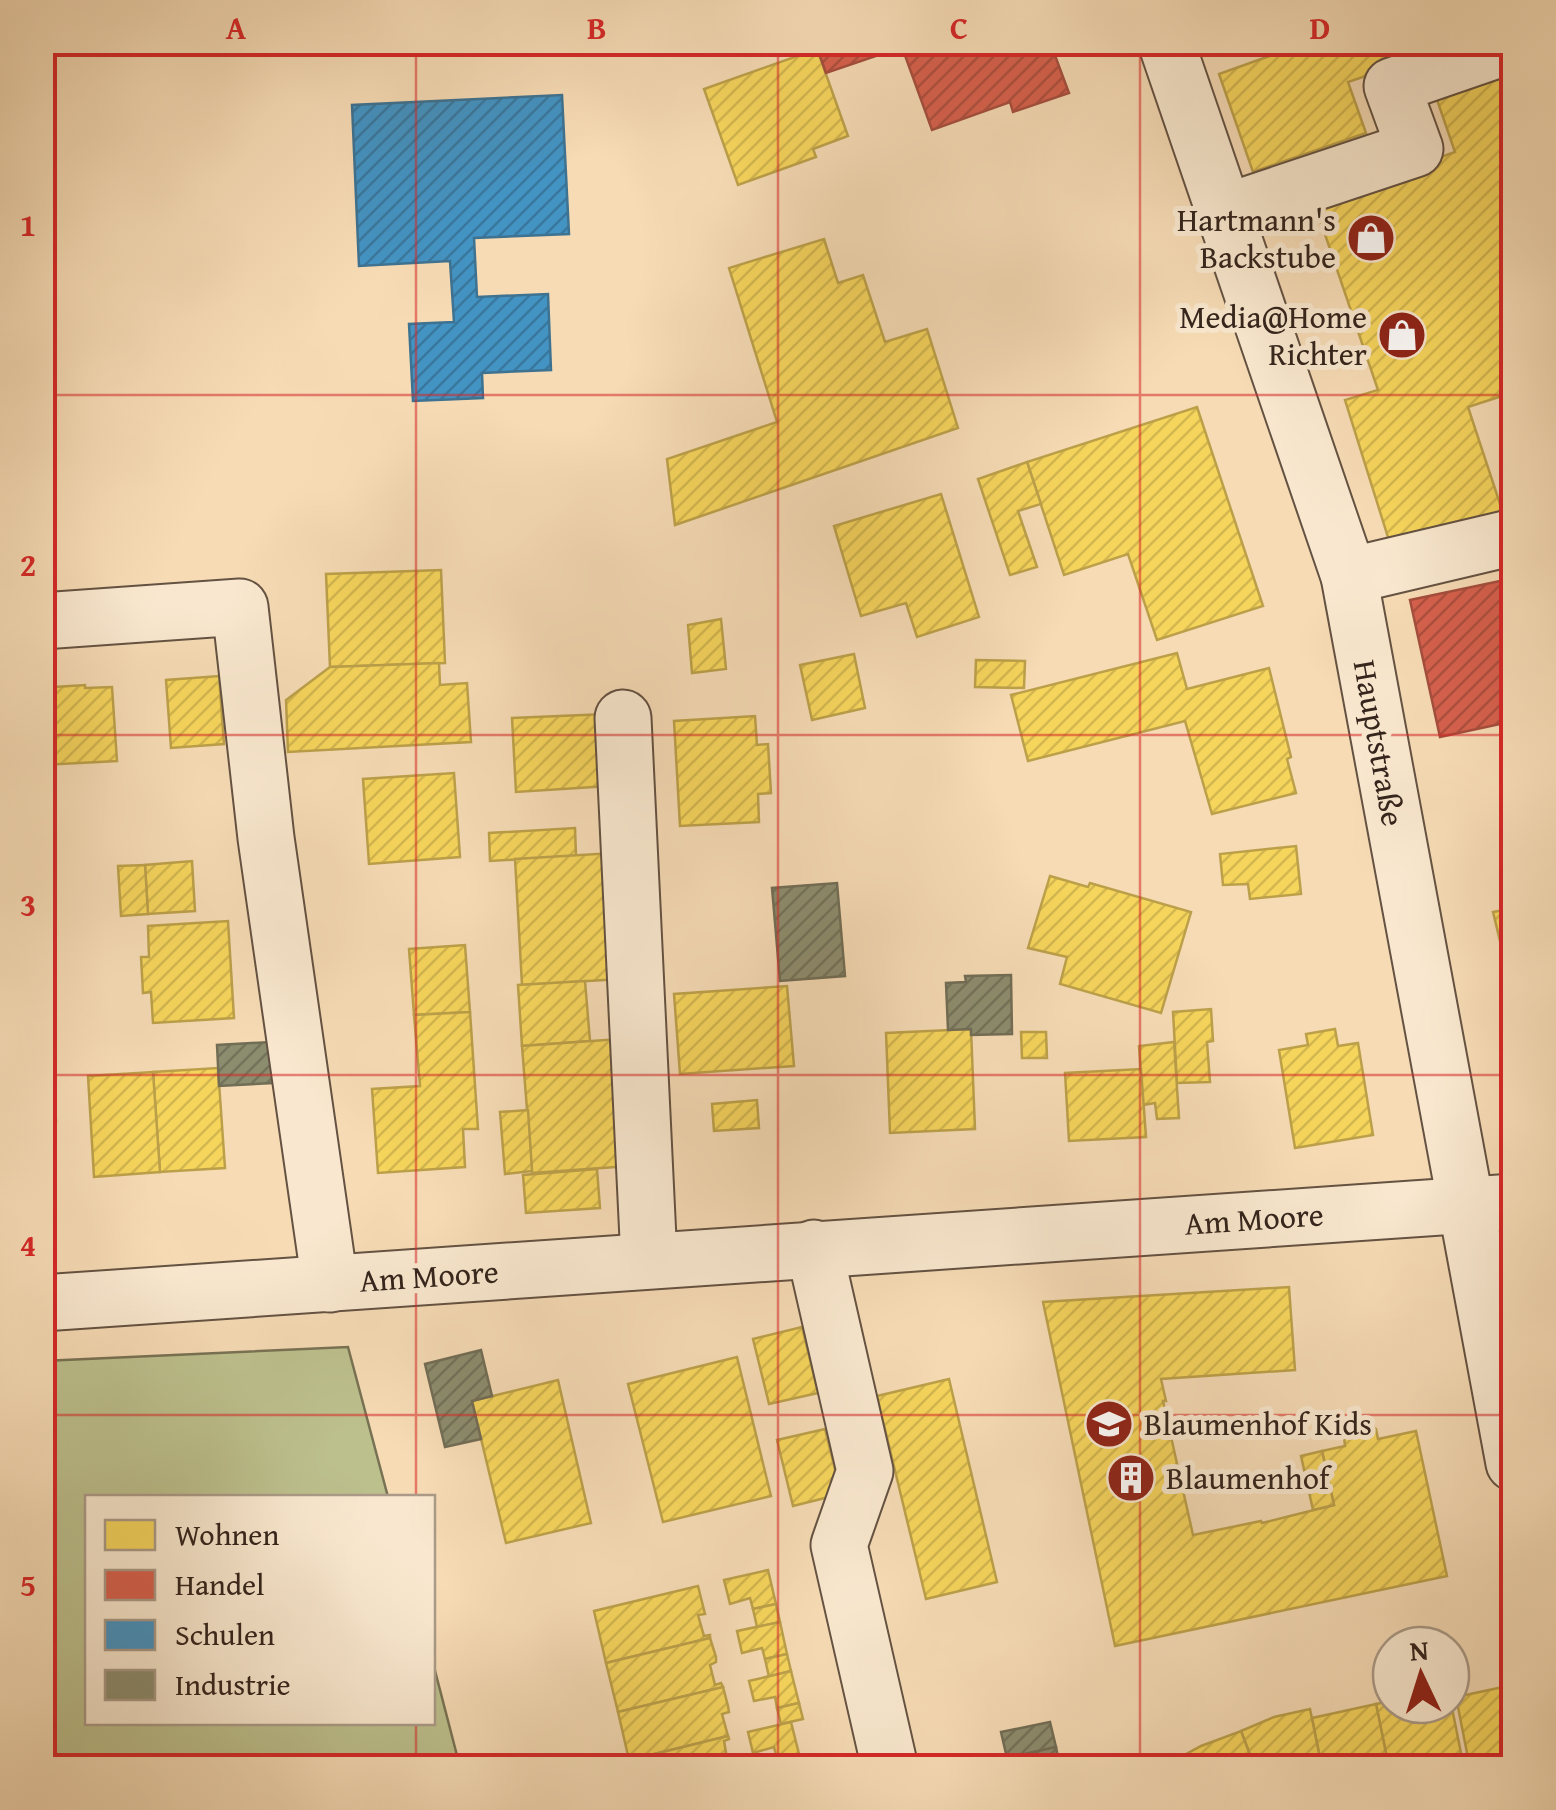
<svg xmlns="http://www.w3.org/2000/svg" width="1556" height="1810" viewBox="0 0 1556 1810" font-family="'Gentium Book Plus',serif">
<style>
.green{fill:#bcc08d;stroke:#787254;stroke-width:2.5}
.homes{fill:url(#homes-hatch);stroke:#bca049;stroke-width:2.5}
.shops{fill:url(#shops-hatch);stroke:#a54e3e;stroke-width:2.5}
.schools{fill:url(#schools-hatch);stroke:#3e7291;stroke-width:2.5}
.industry{fill:url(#industry-hatch);stroke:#726d55;stroke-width:2.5}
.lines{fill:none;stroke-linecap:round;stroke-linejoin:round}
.minor-casing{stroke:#645242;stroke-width:59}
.minor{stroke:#f9e8cf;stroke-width:55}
.grid{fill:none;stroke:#d62828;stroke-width:2.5;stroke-opacity:0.55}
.labels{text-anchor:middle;stroke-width:10;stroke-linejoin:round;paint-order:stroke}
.poi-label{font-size:32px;fill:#34241c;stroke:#f9e8cf;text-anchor:end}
.street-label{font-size:32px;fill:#34241c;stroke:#f9e8cf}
.neatline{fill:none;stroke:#d62828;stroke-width:4}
.grid-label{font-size:32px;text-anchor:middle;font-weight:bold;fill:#d62828}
</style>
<defs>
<pattern id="homes-hatch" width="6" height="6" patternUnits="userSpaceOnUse" patternTransform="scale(2.5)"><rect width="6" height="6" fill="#f6d55c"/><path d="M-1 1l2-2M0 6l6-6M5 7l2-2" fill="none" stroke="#d4b74f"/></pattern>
<pattern id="shops-hatch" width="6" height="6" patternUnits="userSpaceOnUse" patternTransform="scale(2.5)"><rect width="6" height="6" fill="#d6604d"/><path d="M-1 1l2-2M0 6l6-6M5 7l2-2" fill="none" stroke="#ae4f3f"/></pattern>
<pattern id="schools-hatch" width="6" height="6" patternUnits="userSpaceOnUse" patternTransform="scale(2.5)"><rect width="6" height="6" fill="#4393c3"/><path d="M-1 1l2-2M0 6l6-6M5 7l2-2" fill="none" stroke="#39789e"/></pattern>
<pattern id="industry-hatch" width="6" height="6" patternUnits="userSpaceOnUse" patternTransform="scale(2.5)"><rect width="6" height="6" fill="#8c8c6e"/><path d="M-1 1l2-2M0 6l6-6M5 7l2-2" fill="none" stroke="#73725a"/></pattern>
</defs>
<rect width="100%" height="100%" fill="#f6dbb5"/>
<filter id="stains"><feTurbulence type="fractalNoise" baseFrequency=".002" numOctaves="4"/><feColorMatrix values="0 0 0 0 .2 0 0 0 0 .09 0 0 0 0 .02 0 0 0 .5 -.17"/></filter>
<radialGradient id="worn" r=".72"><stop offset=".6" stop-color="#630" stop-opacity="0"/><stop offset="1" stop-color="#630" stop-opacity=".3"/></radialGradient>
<!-- green -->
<polygon class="green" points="348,1347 388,1497 88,1498 88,1722 432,1722 433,1663 460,1767 43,1767 43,1361"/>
<!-- homes -->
<g class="homes">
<polygon points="1309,42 1422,42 1427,55 1348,82 1366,133 1253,172 1219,74"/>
<polygon points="817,49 848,136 813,149 816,157 738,185 704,89"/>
<polygon points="1514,63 1514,392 1468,407 1505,519 1392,550 1345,400 1378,390 1314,202 1455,152 1434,91"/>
<polygon points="824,239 838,283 863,275 885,342 927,329 958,428 675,525 667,459 777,422 729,268"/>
<polygon points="1197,407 1263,606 1157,640 1128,554 1064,575 1027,462"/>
<polygon points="1027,462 1041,504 1018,511 1037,567 1010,575 978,479"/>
<polygon points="941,494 979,617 917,637 906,603 861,616 834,526"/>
<polygon points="441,570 445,663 330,667 326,574"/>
<polygon points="721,619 726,669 692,673 688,625"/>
<polygon points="1177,653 1187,689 1269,668 1291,757 1287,759 1296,793 1212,814 1185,721 1028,761 1011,695"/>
<polygon points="854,654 865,708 812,720 800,665"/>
<polygon points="976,660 1025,661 1024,688 975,687"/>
<polygon points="439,663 440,685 467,683 471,742 288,752 286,700 330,667"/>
<polygon points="219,676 224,744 171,748 166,680"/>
<polygon points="85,685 85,688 112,687 117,761 42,765 42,691 54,690 54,687"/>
<polygon points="606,714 609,786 516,792 512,718"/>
<polygon points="755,716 757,745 768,744 771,793 758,794 759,822 680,826 674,721"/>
<polygon points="454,773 460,857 369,864 363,779"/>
<polygon points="575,828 576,856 490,861 489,833"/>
<polygon points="1296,846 1301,894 1250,899 1248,884 1223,885 1220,854"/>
<polygon points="613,853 621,979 522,985 515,859"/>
<polygon points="192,861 195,911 148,914 145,865"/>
<polygon points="145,865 148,914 121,916 118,866"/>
<polygon points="1050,876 1088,887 1090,883 1191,912 1161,1013 1060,984 1067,957 1028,948"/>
<polygon points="1514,908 1514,999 1493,912"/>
<polygon points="228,921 234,1018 153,1023 151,992 143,993 141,957 149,957 148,926"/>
<polygon points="465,945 470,1012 414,1015 409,949"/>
<polygon points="585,981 590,1041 522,1046 518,985"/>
<polygon points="787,986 794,1066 680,1074 674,994"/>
<polygon points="1211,1009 1213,1041 1207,1042 1210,1082 1177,1083 1173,1012"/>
<polygon points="470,1012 478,1129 463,1129 465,1167 378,1173 372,1089 420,1086 414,1015"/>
<polygon points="971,1029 975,1129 890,1133 886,1033"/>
<polygon points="1335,1029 1338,1046 1358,1043 1373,1135 1295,1148 1279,1050 1308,1045 1306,1034"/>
<polygon points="1021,1032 1046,1032 1047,1058 1022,1058"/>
<polygon points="619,1039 629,1166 532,1173 522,1046"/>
<polygon points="1174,1042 1179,1118 1157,1119 1155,1103 1143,1105 1139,1046"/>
<polygon points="218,1068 225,1168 160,1172 153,1072"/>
<polygon points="1141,1069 1146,1137 1069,1141 1065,1073"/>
<polygon points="153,1072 160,1172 94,1177 88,1076"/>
<polygon points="42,1079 53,1079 56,1121 42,1122"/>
<polygon points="757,1100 759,1128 714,1131 712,1104"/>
<polygon points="528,1110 532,1171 505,1174 500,1112"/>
<polygon points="597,1169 600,1208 526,1213 523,1175"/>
<polygon points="1289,1287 1295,1370 1161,1379 1166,1401 1163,1401 1193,1535 1261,1521 1262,1523 1334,1505 1322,1451 1345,1446 1344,1437 1348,1429 1367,1423 1376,1429 1378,1439 1416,1431 1447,1576 1115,1646 1043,1302"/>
<polygon points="802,1327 818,1393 769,1404 753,1339"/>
<polygon points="737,1357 771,1496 663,1522 628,1384"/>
<polygon points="949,1379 997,1582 926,1599 877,1396"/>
<polygon points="558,1380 591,1523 506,1543 472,1401"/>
<polygon points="825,1429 841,1494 793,1506 777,1440"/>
<polygon points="1322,1451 1334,1505 1313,1510 1301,1456"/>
<polygon points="768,1570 776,1604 753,1609 750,1598 730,1604 724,1580"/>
<polygon points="698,1586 705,1614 698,1615 704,1636 710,1635 710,1638 606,1663 594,1611"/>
<polygon points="776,1604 780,1622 757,1627 753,1609"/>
<polygon points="780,1622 787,1654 765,1659 762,1648 742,1653 737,1631"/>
<polygon points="710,1638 716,1657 716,1662 710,1665 715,1685 721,1683 723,1687 618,1712 606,1663"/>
<polygon points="787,1654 791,1671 769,1677 765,1659"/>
<polygon points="791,1671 799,1703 777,1708 775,1697 754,1701 749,1681"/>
<polygon points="723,1687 728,1706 729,1712 722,1714 728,1736 629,1760 618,1712"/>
<polygon points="1503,1687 1514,1734 1514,1768 1470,1768 1456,1697"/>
<polygon points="1391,1701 1391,1705 1451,1703 1464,1768 1389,1768 1376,1704"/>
<polygon points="799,1703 803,1719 781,1724 777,1708"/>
<polygon points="1376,1704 1389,1768 1322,1768 1312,1718"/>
<polygon points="1310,1709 1322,1768 1255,1768 1241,1731 1274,1717"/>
<polygon points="791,1722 799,1754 777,1759 774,1747 753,1753 748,1732"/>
<polygon points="1241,1731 1255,1768 1170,1768 1168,1764 1201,1746"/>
<polygon points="728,1736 729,1739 724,1741 728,1764 723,1768 619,1768 618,1763"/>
<polygon points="799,1754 802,1768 779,1768 777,1759"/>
</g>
<!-- shops -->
<g class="shops">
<polygon points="815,42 1035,42 1040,55 1053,50 1069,93 1013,112 1010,102 932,130 902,47 826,73"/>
<polygon points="1514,578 1514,721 1440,737 1410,600"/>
</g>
<!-- schools -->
<polygon class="schools" points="562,95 569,234 474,238 477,297 548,294 551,370 482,373 483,398 413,401 409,324 454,322 450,261 359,266 352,105"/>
<!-- industry -->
<g class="industry">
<polygon points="837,883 845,976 780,981 772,888"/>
<polygon points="1011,975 1012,1034 971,1035 971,1029 948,1030 946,983 966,982 965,976"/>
<polygon points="270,1042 273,1083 219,1086 217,1045"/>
<polygon points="481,1350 492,1396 472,1401 481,1439 445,1447 425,1364"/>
<polygon points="1050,1722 1056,1747 1007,1758 1001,1732"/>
<polygon points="1056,1747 1060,1768 1009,1768 1007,1758"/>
</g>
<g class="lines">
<!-- minor casing -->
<g class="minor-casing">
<g id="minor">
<polyline points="1166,42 1349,576 1514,1463"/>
<polyline points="1226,212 1415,149 1392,86 1514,44"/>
<polyline points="1349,576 1514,537"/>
<polyline points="42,621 240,607 266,838 330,1284"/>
<polyline points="623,718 649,1260"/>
<polyline points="814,1248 865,1471 839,1545 890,1768"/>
<polyline points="42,1303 1514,1202"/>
</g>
</g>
<!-- minor -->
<use href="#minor" class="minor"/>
</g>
<!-- grid -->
<path class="grid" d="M416,42V1498M778,42V1768M1140,42V1768M42,395H1514M42,735H1514M42,1075H1514M42,1415H1514M416,1722V1768"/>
<!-- icons -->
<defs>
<g id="shop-disc" transform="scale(2.5)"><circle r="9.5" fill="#8f2418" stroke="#f9e8cf"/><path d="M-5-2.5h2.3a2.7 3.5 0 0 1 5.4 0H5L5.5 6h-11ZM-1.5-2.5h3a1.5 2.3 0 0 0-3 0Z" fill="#fff"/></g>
<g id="school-disc" transform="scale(2.5)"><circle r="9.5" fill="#8f2418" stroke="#f9e8cf"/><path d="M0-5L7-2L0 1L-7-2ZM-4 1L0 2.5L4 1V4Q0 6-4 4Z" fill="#fff"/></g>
<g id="building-disc" transform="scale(2.5)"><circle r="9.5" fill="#8f2418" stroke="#f9e8cf"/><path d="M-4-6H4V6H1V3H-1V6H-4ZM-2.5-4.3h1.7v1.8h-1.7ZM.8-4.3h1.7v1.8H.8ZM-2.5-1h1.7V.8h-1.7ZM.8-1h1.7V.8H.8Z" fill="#fff"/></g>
</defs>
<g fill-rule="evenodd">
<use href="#shop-disc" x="1371" y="238"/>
<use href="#shop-disc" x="1402" y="335"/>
<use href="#school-disc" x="1109" y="1424"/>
<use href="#building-disc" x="1131" y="1478"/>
</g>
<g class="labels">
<!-- poi labels -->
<g class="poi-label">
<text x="1336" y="231">Hartmann's<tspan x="1336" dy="37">Backstube</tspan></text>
<text x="1367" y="328">Media@Home<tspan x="1367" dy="37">Richter</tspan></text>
<text x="1144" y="1435" text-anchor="start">Blaumenhof Kids</text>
<text x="1166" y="1489" text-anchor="start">Blaumenhof</text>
</g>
<!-- street labels -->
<g class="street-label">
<text transform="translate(1379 743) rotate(80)" y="11">Hauptstraße</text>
<text transform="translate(1254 1219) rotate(-4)" y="11">Am Moore</text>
<text transform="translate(429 1276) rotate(-4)" y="11">Am Moore</text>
</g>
</g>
<!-- margin -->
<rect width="1556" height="1810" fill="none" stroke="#f6dbb5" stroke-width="110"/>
<!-- legend -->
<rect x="85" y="1495" width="350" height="230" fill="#f9e8cf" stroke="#aa9a87" stroke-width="2.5"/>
<rect x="105" y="1520" width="50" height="30" fill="#f6d55c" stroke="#aa9a87" stroke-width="2.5"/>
<text x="175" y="1545" font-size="30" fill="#34241c">Wohnen</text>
<rect x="105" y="1570" width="50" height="30" fill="#d6604d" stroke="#aa9a87" stroke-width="2.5"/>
<text x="175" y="1595" font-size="30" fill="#34241c">Handel</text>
<rect x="105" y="1620" width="50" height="30" fill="#4393c3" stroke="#aa9a87" stroke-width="2.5"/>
<text x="175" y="1645" font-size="30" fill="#34241c">Schulen</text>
<rect x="105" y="1670" width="50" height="30" fill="#8c8c6e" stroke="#aa9a87" stroke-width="2.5"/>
<text x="175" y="1695" font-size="30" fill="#34241c">Industrie</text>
<!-- north arrow -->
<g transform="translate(1421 1675) rotate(356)"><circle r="48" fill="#f9e8cf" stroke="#aa9a87" stroke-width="2.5"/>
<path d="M0-8L18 38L0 25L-18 38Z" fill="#8f2418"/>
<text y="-15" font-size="28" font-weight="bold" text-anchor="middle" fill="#34241c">N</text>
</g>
<rect x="55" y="55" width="1446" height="1700" class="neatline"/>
<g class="grid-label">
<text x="236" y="39">A</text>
<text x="597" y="39">B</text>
<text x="959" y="39">C</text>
<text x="1320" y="39">D</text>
<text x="28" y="236">1</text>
<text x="28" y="576">2</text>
<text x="28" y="916">3</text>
<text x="28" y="1256">4</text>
<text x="28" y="1596">5</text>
</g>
<rect width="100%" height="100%" filter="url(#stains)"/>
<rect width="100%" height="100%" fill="url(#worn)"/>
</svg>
